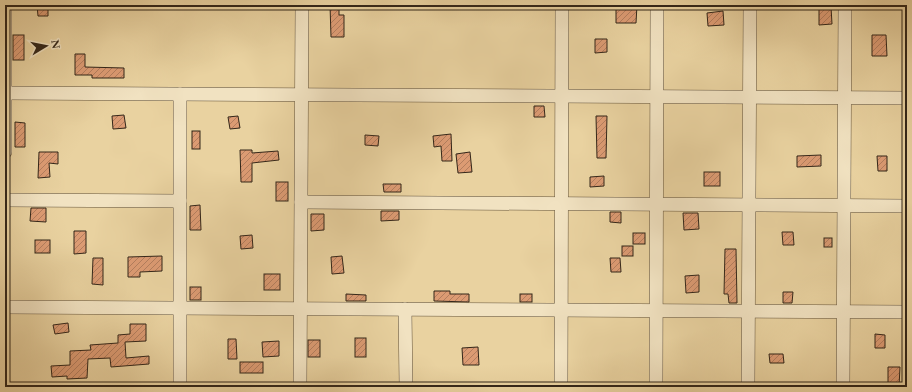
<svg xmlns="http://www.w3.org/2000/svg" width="912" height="392" viewBox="0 0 912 392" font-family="'EB Garamond',serif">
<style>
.building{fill:url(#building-hatch);stroke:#332619}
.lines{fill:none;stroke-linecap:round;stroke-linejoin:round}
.minor-casing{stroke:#60513b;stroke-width:14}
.minor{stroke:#f1e2c1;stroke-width:13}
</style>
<defs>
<pattern id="building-hatch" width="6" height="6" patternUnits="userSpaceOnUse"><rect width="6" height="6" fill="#dc9b73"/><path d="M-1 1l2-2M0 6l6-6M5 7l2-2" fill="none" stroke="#b37e5e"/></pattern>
</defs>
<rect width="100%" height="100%" fill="#e9d2a0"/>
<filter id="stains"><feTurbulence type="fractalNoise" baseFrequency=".005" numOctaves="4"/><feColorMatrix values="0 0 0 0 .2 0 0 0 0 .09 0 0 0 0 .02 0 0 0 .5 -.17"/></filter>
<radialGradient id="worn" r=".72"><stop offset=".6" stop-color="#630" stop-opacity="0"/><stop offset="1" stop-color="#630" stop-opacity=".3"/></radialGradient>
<!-- building -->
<g class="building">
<polygon points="37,5 48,5 48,16 38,16"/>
<polygon points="330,5 339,5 339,15 344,15 344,37 331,37"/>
<polygon points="616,5 637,5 636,23 616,23"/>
<polygon points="819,7 831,7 832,24 819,25"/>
<polygon points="723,11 724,25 708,26 707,13"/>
<rect x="13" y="35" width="11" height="25"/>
<polygon points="872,35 886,35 887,56 872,56"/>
<polygon points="595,39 607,39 607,52 595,53"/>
<polygon points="75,54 85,54 85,67 124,68 124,78 92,78 92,75 75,75"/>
<polygon points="534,106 544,106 545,117 534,117"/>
<polygon points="124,115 126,128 113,129 112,116"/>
<polygon points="238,116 240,128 230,129 228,117"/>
<polygon points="596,116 607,116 606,158 597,158"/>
<polygon points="15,122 25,123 25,147 15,147"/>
<rect x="192" y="131" width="8" height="18"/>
<polygon points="451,134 452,161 442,161 441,146 434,147 433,136"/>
<polygon points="365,135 379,136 378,146 365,145"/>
<polygon points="240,150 252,150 252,153 278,151 279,160 252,163 252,182 241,182"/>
<polygon points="39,152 58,152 58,164 49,163 50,177 38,178"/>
<polygon points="470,152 472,172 458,173 456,154"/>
<polygon points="821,155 821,166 797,167 797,156"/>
<polygon points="877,156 887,156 887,171 878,171"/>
<rect x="704" y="172" width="16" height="14"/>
<polygon points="604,176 604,186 590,187 590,177"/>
<rect x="276" y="182" width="12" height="19"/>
<polygon points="383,184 401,184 401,192 384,192"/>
<polygon points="200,205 201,230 190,230 190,206"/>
<polygon points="31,208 46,208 46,222 30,221"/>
<polygon points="381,211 399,211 399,220 381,221"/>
<polygon points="610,212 621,212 621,223 610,222"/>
<polygon points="683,213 698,213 699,229 684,230"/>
<polygon points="311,214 324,214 324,230 311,231"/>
<polygon points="74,231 86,231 86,253 74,254"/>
<polygon points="782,232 793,232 794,245 783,245"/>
<rect x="633" y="233" width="12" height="11"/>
<polygon points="252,235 253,248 241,249 240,236"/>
<rect x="824" y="238" width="8" height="9"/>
<rect x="35" y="240" width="15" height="13"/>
<rect x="622" y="246" width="11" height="10"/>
<polygon points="725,249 736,249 737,303 729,303 728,294 724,294"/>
<polygon points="162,256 162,271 140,272 140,277 128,277 128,257"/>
<polygon points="342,256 344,273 332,274 331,257"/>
<polygon points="93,258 103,258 103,285 92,284"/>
<polygon points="610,258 620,258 621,272 611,272"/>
<rect x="264" y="274" width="16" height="16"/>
<polygon points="699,275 699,292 686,293 685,276"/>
<rect x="190" y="287" width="11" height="13"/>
<polygon points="434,291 450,291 450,294 469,294 469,302 434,301"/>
<polygon points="783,292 793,292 792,303 783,303"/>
<polygon points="346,294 366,295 366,301 346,301"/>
<rect x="520" y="294" width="12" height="8"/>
<polygon points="68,323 69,332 55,334 53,325"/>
<polygon points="130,324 146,324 146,341 125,342 126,358 149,356 149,364 111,367 110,358 88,359 87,378 67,379 67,376 52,377 51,366 70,365 70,351 91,350 90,345 118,343 118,335 130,334"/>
<polygon points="875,334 885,335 885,348 875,348"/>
<rect x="355" y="338" width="11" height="19"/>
<polygon points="228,339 236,339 237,359 228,359"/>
<rect x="308" y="340" width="12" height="17"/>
<polygon points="279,341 279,356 263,357 262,342"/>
<polygon points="478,347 479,365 463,365 462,348"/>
<polygon points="769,354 783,354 784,363 770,363"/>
<rect x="240" y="362" width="23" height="11"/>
<polygon points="888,367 900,367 899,387 888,387"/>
</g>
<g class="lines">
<!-- minor casing -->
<g class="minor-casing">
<g id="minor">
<polyline points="5,93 907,98"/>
<polyline points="5,152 5,5"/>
<polyline points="5,200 180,201"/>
<polyline points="301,202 907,206"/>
<polyline points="5,307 907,312"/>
<polyline points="405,309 406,387"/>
<polyline points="180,387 180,94"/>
<polyline points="300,387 302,5"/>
<polyline points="561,387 562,5"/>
<polyline points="656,387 657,5"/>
<polyline points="748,387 750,5"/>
<polyline points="843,387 845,5"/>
</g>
</g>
<!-- minor -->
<use href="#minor" class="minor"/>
</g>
<!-- margin -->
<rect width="912" height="392" fill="none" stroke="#e9d2a0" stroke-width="20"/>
<rect x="6" y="6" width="900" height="380" fill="none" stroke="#332619" stroke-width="2"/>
<rect x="10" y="10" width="892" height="372" fill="none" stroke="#332619"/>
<!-- north arrow -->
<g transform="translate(46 46) rotate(80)" stroke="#f1e2c1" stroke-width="3" paint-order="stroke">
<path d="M0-3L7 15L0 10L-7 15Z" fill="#332619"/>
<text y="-6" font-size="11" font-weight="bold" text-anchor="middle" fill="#332619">N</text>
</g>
<rect width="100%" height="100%" filter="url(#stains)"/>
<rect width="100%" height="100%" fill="url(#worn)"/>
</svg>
